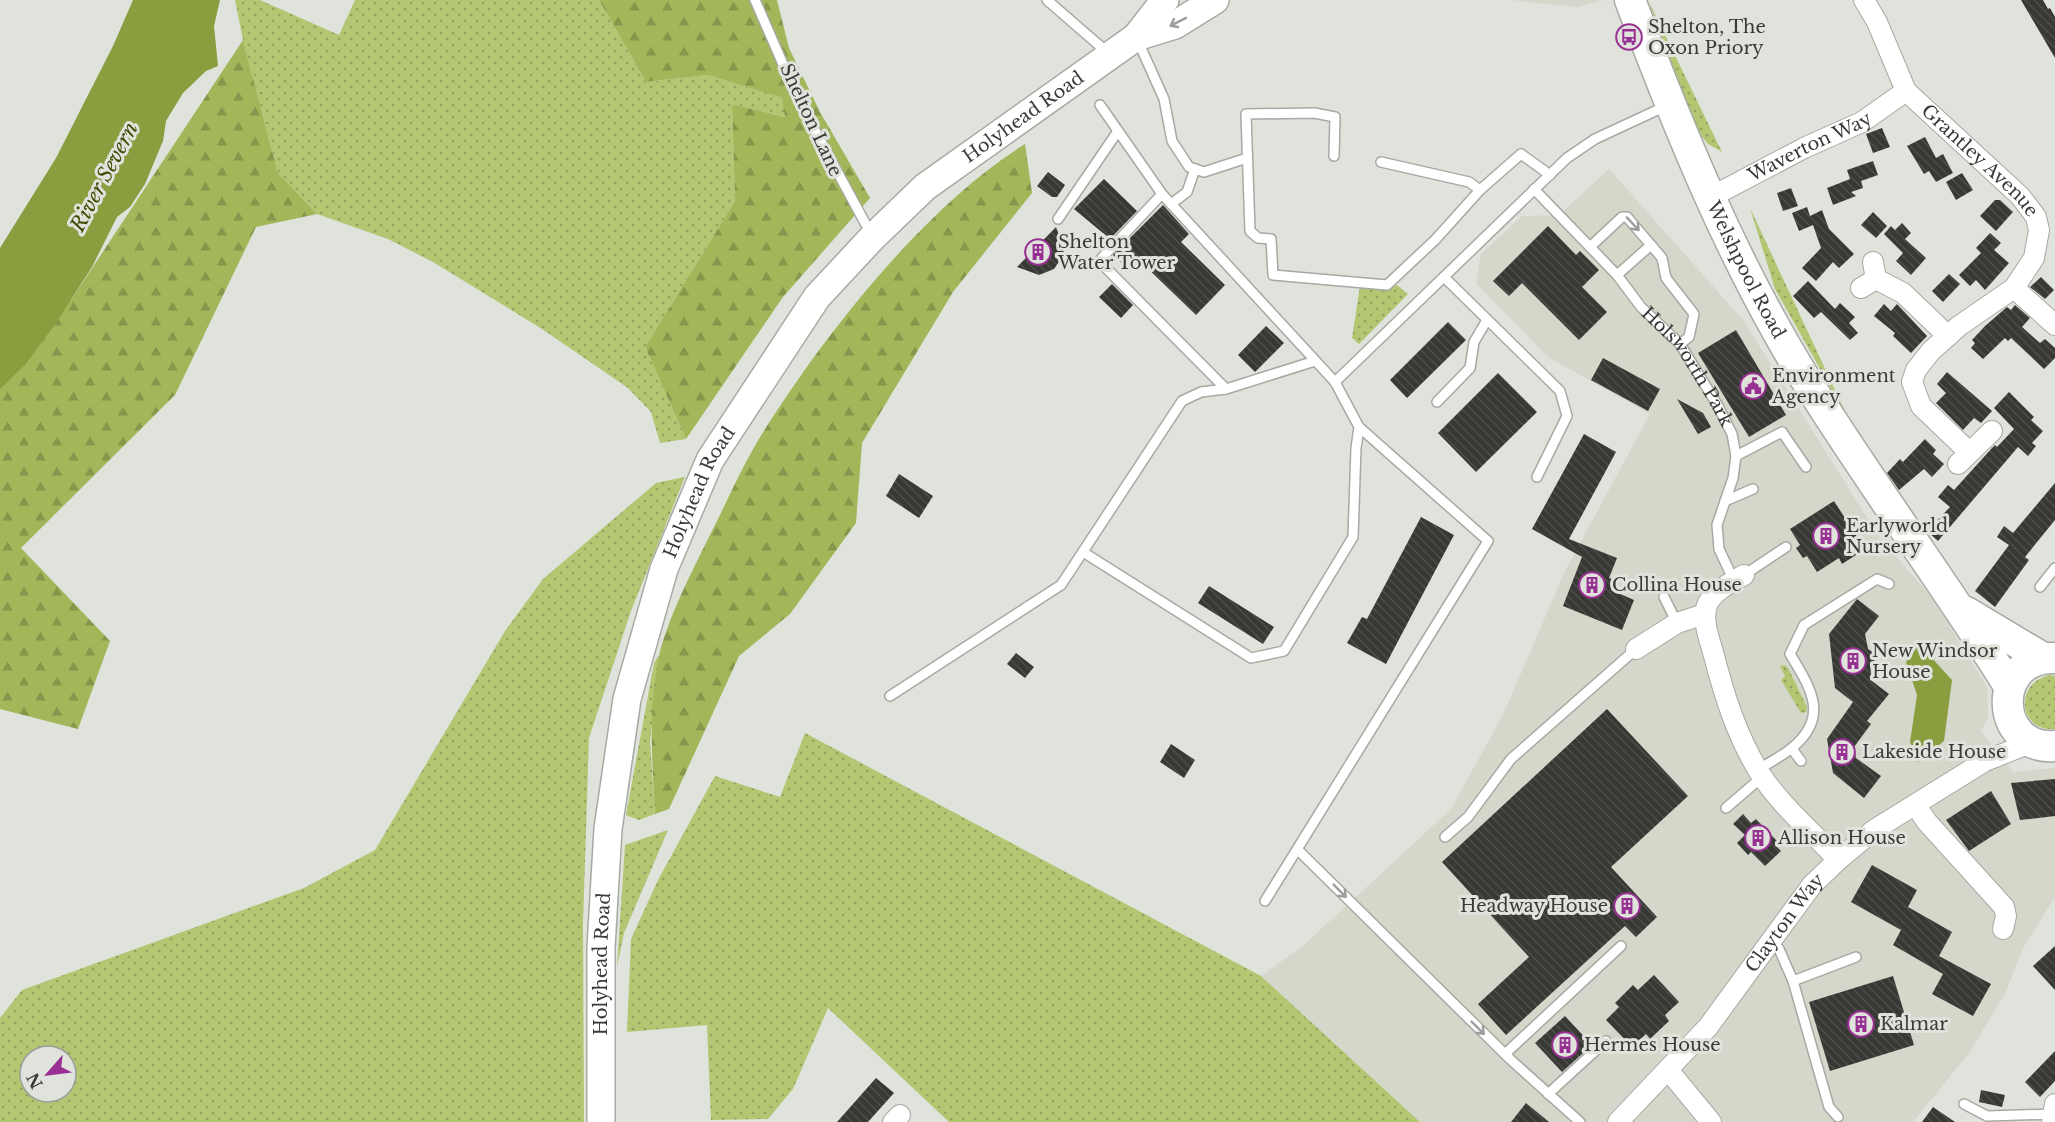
<svg xmlns="http://www.w3.org/2000/svg" width="2055" height="1122" viewBox="0 0 2055 1122" font-family="'Libre Baskerville',serif">
<style>
.built{fill:#d4d7ca}
.green{fill:url(#green-dots);fill-rule:evenodd}
.forest{fill:url(#forest-firs)}
.water{fill:#8a9d3f}
.building{fill:url(#building-back-hatch)}
.lines{fill:none;stroke-linecap:round;stroke-linejoin:round}
.lane-casing{stroke:#a7a9a3;stroke-width:12}
.street-casing{stroke:#a7a9a3;stroke-width:22}
.secondary-casing{stroke:#a7a9a3;stroke-width:30}
.primary-casing{stroke:#a7a9a3;stroke-width:33}
.lane{stroke:#fff;stroke-width:9}
.street{stroke:#fff;stroke-width:20}
.secondary{stroke:#fff;stroke-width:27}
.primary{stroke:#fff;stroke-width:30}
.oneway{stroke:#9c9d9c}
.labels{text-anchor:middle;stroke-width:6;stroke-linejoin:round;paint-order:stroke}
.poi-label{font-size:18px;fill:#3a3b38;stroke:#e0e2dc;text-anchor:start}
.street-label{font-size:18px;fill:#3a3b38;stroke:#e0e2dc}
.water-label{font-size:20px;font-style:italic;fill:#404c03;stroke:#e0e2dc}
</style>
<defs>
<pattern id="green-dots" width="8" height="8" patternUnits="userSpaceOnUse" patternTransform="scale(1.5)"><rect width="8" height="8" fill="#b3c772"/><path d="M2 2h.1M6 6h.1" fill="none" stroke="#93a35f" stroke-width="1.8" stroke-linecap="round"/></pattern>
<pattern id="forest-firs" width="22" height="20" patternUnits="userSpaceOnUse" patternTransform="scale(1.5)"><rect width="22" height="20" fill="#a3b75a"/><path d="M5 1l3.5 6h-7zM16 11l3.5 6h-7z" fill="#86964b"/></pattern>
<pattern id="building-back-hatch" width="6" height="6" patternUnits="userSpaceOnUse" patternTransform="scale(1.5)"><rect width="6" height="6" fill="#383934"/><path d="M-1 5l2 2M0 0l6 6M5-1l2 2" fill="none" stroke="#4d4e49"/></pattern>
</defs>
<rect width="100%" height="100%" fill="#e0e2dc"/>
<!-- built -->
<g class="built">
<polygon points="1511,0 1604,0 1577,7"/>
<polygon points="1609,169 1743,320 1878,535 1932,598 1987,687 1988,718 1981,731 2013,772 2055,768 2055,897 2023,948 2006,992 1969,1053 1913,1122 1420,1122 1261,976 1304,945 1451,809 1504,713 1565,571 1650,414 1548,357 1476,283 1481,254 1522,216 1559,215"/>
</g>
<!-- green -->
<g class="green">
<polygon points="235,0 260,0 339,35 355,0 599,0 646,82 708,75 782,98 786,117 732,104 735,201 645,347 686,439 660,443 651,412 628,388 542,329 433,262 388,239 317,214 278,173 243,40"/>
<polygon points="1648,0 1722,152 1708,144 1697,130"/>
<polygon points="1750,208 1850,422 1775,289"/>
<polygon points="1397,285 1408,294 1359,344 1352,338 1360,286 1386,291"/>
<path d="M685,477L631,611L589,738L583,923L584,1122H0V1018L22,990L304,888L375,850L505,631L543,579L656,483ZM30,1056H66V1092H30Z"/>
<polygon points="659,655 650,742 655,814 639,820 626,815 654,663"/>
<polygon points="1784,665 1788,668 1807,707 1806,712 1801,713 1781,680 1785,676 1780,666"/>
<path d="M2049,675L2055,676V729C2019,732 2013,684 2049,675Z"/>
<polygon points="805,733 1261,976 1420,1122 949,1122 828,1008 793,1089 768,1119 711,1120 707,1025 627,1032 631,939 658,880 715,776 780,797"/>
<polygon points="668,830 624,933 617,967 625,845"/>
</g>
<!-- forest -->
<g class="forest">
<polygon points="599,0 777,0 789,48 820,112 870,198 783,297 686,439 645,347 735,201 732,104 785,117 782,98 708,75 646,82"/>
<polygon points="243,40 278,173 317,214 256,227 175,395 21,548 110,641 78,729 0,709 0,372 71,300"/>
<path d="M1025,144L1032,193L953,292L862,443L856,523L790,614L739,656L669,809L655,814C652,762 648,708 659,656C667,620 693,569 710,535C727,502 742,466 762,434C824,335 925,206 1025,144Z"/>
</g>
<!-- water -->
<g class="water">
<polygon points="133,0 220,0 214,26 218,66 206,71 183,93 166,121 163,141 145,184 130,207 117,217 92,267 56,323 25,365 0,389 0,248 56,158 113,46"/>
<polygon points="1919,644 1952,680 1944,741 1918,762 1910,742 1917,695 1906,662"/>
</g>
<!-- building -->
<g class="building">
<polygon points="2021,0 2043,0 2048,9 2050,8 2055,17 2055,58"/>
<polygon points="1882,128 1890,147 1873,153 1866,134"/>
<polygon points="1925,137 1936,158 1943,154 1953,173 1936,182 1929,171 1924,174 1907,146"/>
<polygon points="1873,161 1878,175 1861,181 1863,188 1851,192 1856,196 1833,205 1827,188 1850,179 1847,170"/>
<polygon points="1048,172 1065,185 1057,197 1052,197 1037,186"/>
<polygon points="1962,173 1973,190 1956,200 1946,182"/>
<polygon points="1104,179 1137,211 1110,239 1074,209"/>
<polygon points="1791,188 1798,206 1783,211 1777,193"/>
<polygon points="1995,200 2000,200 2013,212 1996,231 1980,216"/>
<polygon points="1163,205 1189,234 1181,242 1225,285 1196,315 1140,261 1130,271 1113,255 1118,250 1128,254 1121,247"/>
<polygon points="1807,207 1810,216 1822,210 1829,229 1854,254 1839,268 1833,262 1816,281 1802,268 1821,248 1813,225 1799,231 1792,213"/>
<polygon points="1873,212 1887,226 1876,238 1861,225"/>
<polygon points="1902,223 1911,233 1905,239 1926,258 1911,275 1896,261 1903,253 1884,234 1891,226 1895,230"/>
<polygon points="1548,226 1576,255 1580,251 1599,270 1582,287 1607,312 1579,340 1522,283 1509,296 1493,281"/>
<polygon points="1056,227 1064,248 1063,256 1054,269 1039,275 1017,267"/>
<polygon points="1990,233 2001,243 1994,250 2009,263 1985,290 1976,280 1970,286 1959,275 1981,253 1976,248"/>
<polygon points="1949,274 1960,284 1943,302 1932,291"/>
<polygon points="2041,277 2054,290 2045,299 2030,287"/>
<polygon points="1808,281 1835,309 1840,303 1855,317 1849,323 1858,333 1850,340 1821,312 1814,318 1793,296"/>
<polygon points="1112,284 1133,305 1121,318 1099,297"/>
<polygon points="1884,304 1891,311 1897,304 1927,336 1911,353 1893,336 1895,333 1874,316"/>
<polygon points="2015,305 2030,318 2022,327 2040,343 2045,339 2055,348 2055,358 2044,369 2011,338 2008,341 2005,338 1983,359 1971,348 1975,343 1972,340 1985,326 2007,307 2011,310"/>
<polygon points="1448,322 1466,340 1407,398 1390,380"/>
<polygon points="1266,326 1284,343 1255,372 1238,355"/>
<polygon points="1736,330 1786,415 1749,437 1698,353"/>
<polygon points="1603,358 1660,389 1648,411 1591,380"/>
<polygon points="1947,372 1992,411 1981,423 1974,418 1963,430 1936,403 1946,393 1937,384"/>
<polygon points="1498,373 1537,412 1476,472 1438,433"/>
<polygon points="2009,392 2034,417 2031,420 2043,431 2032,443 2036,446 2028,456 2018,447 1938,541 1927,531 1950,507 1938,497 1948,485 1954,490 1992,448 1995,445 1997,447 2014,429 1994,408"/>
<polygon points="1677,399 1703,413 1711,427 1698,434"/>
<polygon points="1584,434 1616,452 1569,539 1617,558 1609,578 1615,580 1611,590 1634,600 1622,630 1563,606 1582,557 1532,529"/>
<polygon points="1925,439 1936,450 1933,454 1944,464 1932,477 1924,469 1899,490 1887,473 1900,459 1903,462"/>
<polygon points="899,474 933,496 919,518 886,496"/>
<polygon points="2055,483 2055,520 2025,557 2029,560 1995,607 1975,591 2009,545 1997,537 2004,526 2013,533"/>
<polygon points="1834,501 1861,543 1852,549 1856,555 1842,564 1839,558 1817,572 1807,556 1803,558 1796,548 1800,545 1790,529"/>
<polygon points="1421,517 1454,535 1386,664 1347,643 1362,617 1367,619"/>
<polygon points="1209,586 1274,627 1263,644 1198,603"/>
<polygon points="1857,599 1879,616 1865,634 1868,649 1878,656 1870,666 1872,681 1889,694 1867,721 1871,724 1854,747 1856,758 1881,776 1864,798 1833,773 1827,739 1853,702 1835,688 1829,634"/>
<polygon points="1016,653 1034,667 1025,678 1007,664"/>
<polygon points="1607,709 1688,796 1611,867 1657,917 1636,937 1625,926 1506,1035 1478,1004 1529,957 1442,862"/>
<polygon points="1171,744 1195,760 1184,778 1160,762"/>
<polygon points="2055,779 2055,816 2020,820 2011,783"/>
<polygon points="1991,791 2011,824 1969,851 1946,820"/>
<polygon points="1743,814 1751,823 1756,819 1779,843 1776,846 1781,851 1765,866 1751,852 1748,855 1737,843 1745,835 1733,824"/>
<polygon points="1872,865 1917,890 1908,907 1952,932 1939,956 1991,984 1973,1016 1932,994 1943,974 1893,945 1901,930 1851,902"/>
<polygon points="2055,946 2055,990 2033,966"/>
<polygon points="1654,975 1679,1002 1665,1015 1669,1021 1650,1039 1646,1034 1632,1047 1606,1020 1619,1007 1615,1003 1633,985 1638,990"/>
<polygon points="1893,976 1914,1045 1830,1071 1809,1002"/>
<polygon points="1565,1016 1592,1045 1562,1072 1535,1043"/>
<polygon points="2055,1051 2055,1081 2040,1097 2025,1082"/>
<polygon points="876,1078 894,1093 868,1122 837,1122"/>
<polygon points="1981,1090 2005,1095 2002,1107 1979,1102"/>
<polygon points="1526,1103 1549,1122 1511,1122"/>
<polygon points="1933,1107 1955,1122 1922,1122"/>
</g>
<g class="lines">
<!-- lane casing -->
<g class="lane-casing">
<g id="lane">
<polyline points="755,0 799,101 871,234"/>
<polyline points="1047,0 1108,53"/>
<polyline points="1137,39 1164,99 1172,141 1189,167 1204,172 1247,158"/>
<polyline points="1100,105 1162,194 1335,382 1567,158 1595,139 1666,106"/>
<polyline points="1334,156 1335,117 1314,113 1246,114 1250,231 1258,238 1271,239 1273,275 1387,285 1435,240 1480,190 1469,182 1381,162"/>
<path id="s1" d="M1534,189L1617,275L1641,307L1680,344L1718,406L1732,434L1736,456L1733,478L1717,525L1719,549L1734,581"/>
<polyline points="1480,190 1521,154 1550,175"/>
<polyline points="1162,194 1099,261 1226,389 1315,361"/>
<polyline points="1171,204 1187,192 1195,169"/>
<polyline points="1058,219 1118,131"/>
<polyline points="1590,247 1622,217 1627,217 1662,258 1666,278 1694,314 1689,337 1680,344"/>
<polyline points="1617,275 1651,245"/>
<polyline points="1444,277 1560,391 1567,416 1537,477"/>
<polyline points="1437,402 1470,368 1474,342 1487,320"/>
<polyline points="1736,456 1782,432 1806,467"/>
<polyline points="1725,501 1753,489"/>
<polyline points="1083,552 1251,658 1284,651 1353,537 1356,448 1359,427"/>
<polyline points="1744,575 1786,547"/>
<polyline points="2040,587 2055,568"/>
<polyline points="1664,597 1677,623"/>
<polyline points="890,696 1061,585 1182,401 1201,392 1226,389"/>
<polyline points="1792,749 1801,761"/>
<path d="M1758,770C1769,762 1783,756 1793,747C1830,716 1810,687 1790,654L1804,625L1877,579L1889,584"/>
<polyline points="1726,808 1762,777"/>
<polyline points="1445,837 1468,817 1511,759 1636,649"/>
<polyline points="1298,850 1511,1060 1580,1122"/>
<polyline points="1265,901 1488,541 1359,427 1335,382"/>
<polyline points="1771,939 1779,949 1793,981 1856,957"/>
<polyline points="1793,981 1829,1107 1838,1117"/>
<polyline points="1505,1054 1621,946"/>
<polyline points="1548,1094 1606,1041"/>
<polyline points="1964,1104 1987,1116 2053,1114"/>
</g>
</g>
<!-- street casing -->
<g class="street-casing">
<g id="street">
<path id="s2" d="M1864,0L1877,22L1906,91L2020,196L2036,217L2039,230L2034,258L2014,288L1959,326L1931,351L1916,370L1912,382L1921,406L1969,452"/>
<path id="s3" d="M1711,197L1804,148L1862,122L1906,91"/>
<polyline points="1876,279 1903,293 1948,336"/>
<polyline points="1861,288 1876,279 1873,262"/>
<polyline points="2014,288 2055,325"/>
<polyline points="1958,464 1992,431"/>
<path d="M1744,575C1732,582 1715,590 1708,603C1701,617 1709,638 1713,652C1724,695 1737,737 1761,775C1782,807 1813,832 1838,860"/>
<polyline points="1636,649 1677,623 1705,614"/>
<polyline points="1916,806 1927,822 2004,907 2006,916 2003,929"/>
<polyline points="1669,1071 1711,1122"/>
<polyline points="893,1122 900,1115"/>
<path id="s4" d="M1618,1122L1708,1027L1812,885L1838,860L1874,830L1985,761L2033,742"/>
<polyline points="2052,1122 2055,1104"/>
</g>
</g>
<!-- secondary casing -->
<g class="secondary-casing">
<g id="secondary">
<polyline points="1136,37 1165,0"/>
<path id="s5" d="M601,1122V947L608,829L627,699L664,569L710,460L817,297L872,238L925,187L1136,37L1175,25L1215,0"/>
</g>
</g>
<!-- primary casing -->
<g class="primary-casing">
<g id="primary">
<path id="s6" d="M1630,0C1678,127 1730,256 1801,372C1867,479 1943,580 2009,686"/>
<polyline points="1966,612 2043,658"/>
<path d="M2055,658C1990,656 1994,751 2055,746"/>
</g>
</g>
<!-- lane -->
<use href="#lane" class="lane"/>
<!-- street -->
<use href="#street" class="street"/>
<!-- secondary -->
<use href="#secondary" class="secondary"/>
<!-- primary -->
<use href="#primary" class="primary"/>
</g>
<!-- one-way arrows -->
<defs><path id="oneway-shaft" d="M-6 0H5M1.5-3L5.5 0L1.5 3" fill="none" stroke-width="1.6" stroke-linecap="round" stroke-linejoin="round" transform="scale(1.5)"/></defs>
<g class="oneway">
<use href="#oneway-shaft" transform="translate(1178 22) rotate(153)"/>
<use href="#oneway-shaft" transform="translate(1633 224) rotate(47)"/>
<use href="#oneway-shaft" transform="translate(1340 891) rotate(45)"/>
<use href="#oneway-shaft" transform="translate(1478 1028) rotate(45)"/>
</g>
<!-- icons -->
<defs>
<g id="bus-ring" transform="scale(1.35)"><circle r="9.5" fill="#e0e2dc" stroke="#983093" stroke-width="1.5"/><path d="M-5-6H5V4H4V6H2V4H-2V6H-4V4H-5ZM-3.5-4V0h7V-4ZM-3.5 1.2v1.5H-2V1.2ZM2 1.2v1.5H3.5V1.2Z" fill="#983093"/></g>
<g id="building-ring" transform="scale(1.35)"><circle r="9.5" fill="#e0e2dc" stroke="#983093" stroke-width="1.5"/><path d="M-4-6H4V6H1V3H-1V6H-4ZM-2.5-4.3h1.7v1.8h-1.7ZM.8-4.3h1.7v1.8H.8ZM-2.5-1h1.7V.8h-1.7ZM.8-1h1.7V.8H.8Z" fill="#983093"/></g>
<g id="civic-ring" transform="scale(1.35)"><circle r="9.5" fill="#e0e2dc" stroke="#983093" stroke-width="1.5"/><path d="M-.6-6.5H3V-4.5H.6V-3L4-1V1h2V6H-6V1h2V-1L-.6-3ZM-1.2 2.5V6h2.4V2.5Z" fill="#983093"/></g>
</defs>
<g fill-rule="evenodd">
<use href="#bus-ring" x="1629" y="37"/>
<use href="#building-ring" x="1038" y="252"/>
<use href="#civic-ring" x="1753" y="386"/>
<use href="#building-ring" x="1826" y="536"/>
<use href="#building-ring" x="1592" y="585"/>
<use href="#building-ring" x="1853" y="661"/>
<use href="#building-ring" x="1842" y="752"/>
<use href="#building-ring" x="1758" y="838"/>
<use href="#building-ring" x="1627" y="906"/>
<use href="#building-ring" x="1861" y="1024"/>
<use href="#building-ring" x="1565" y="1045"/>
</g>
<g class="labels">
<!-- poi labels -->
<g class="poi-label">
<text x="1648" y="33">Shelton, The<tspan x="1648" dy="21">Oxon Priory</tspan></text>
<text x="1058" y="248">Shelton<tspan x="1058" dy="21">Water Tower</tspan></text>
<text x="1772" y="382">Environment<tspan x="1772" dy="21">Agency</tspan></text>
<text x="1846" y="532">Earlyworld<tspan x="1846" dy="21">Nursery</tspan></text>
<text x="1612" y="591">Collina House</text>
<text x="1872" y="657">New Windsor<tspan x="1872" dy="21">House</tspan></text>
<text x="1862" y="758">Lakeside House</text>
<text x="1778" y="844">Allison House</text>
<text x="1608" y="912" text-anchor="end">Headway House</text>
<text x="1880" y="1030">Kalmar</text>
<text x="1584" y="1051">Hermes House</text>
</g>
<!-- street labels -->
<g class="street-label">
<text dy="6" stroke="none"><textPath href="#s5" startOffset="1148">Holyhead Road</textPath></text>
<text transform="translate(811 120) rotate(65)" y="6">Shelton Lane</text>
<text dy="6" stroke="none"><textPath href="#s3" startOffset="111">Waverton Way</textPath></text>
<text dy="6" stroke="none"><textPath href="#s2" startOffset="202">Grantley Avenue</textPath></text>
<text dy="6" stroke="none"><textPath href="#s6" startOffset="294">Welshpool Road</textPath></text>
<text dy="6" stroke="none"><textPath href="#s1" startOffset="236">Holsworth Park</textPath></text>
<text dy="6" stroke="none"><textPath href="#s5" startOffset="644">Holyhead Road</textPath></text>
<text dy="6" stroke="none"><textPath href="#s4" startOffset="260">Clayton Way</textPath></text>
<text dy="6" stroke="none"><textPath href="#s5" startOffset="158">Holyhead Road</textPath></text>
</g>
<!-- water labels -->
<g class="water-label">
<text transform="translate(104 177) rotate(-62)" y="7">River Severn</text>
</g>
</g>
<!-- north arrow -->
<g transform="translate(48 1074) rotate(242)"><circle r="28" fill="#e0e2dc" stroke="#9e9f9a" stroke-width="1.5"/>
<path d="M0-4.5L10 22L0 15L-10 22Z" fill="#983093"/>
<text y="-9" font-size="16" font-weight="bold" text-anchor="middle" fill="#3a3b38">N</text>
</g>
</svg>
